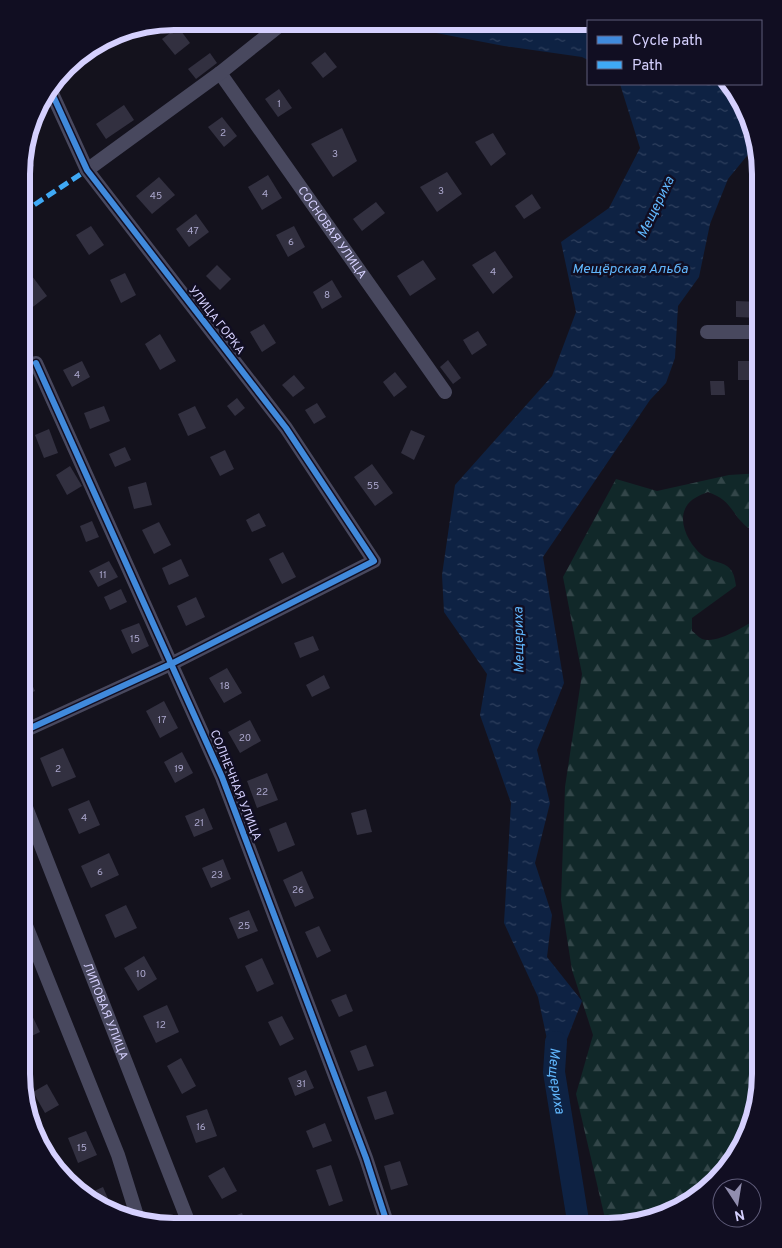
<svg xmlns="http://www.w3.org/2000/svg" width="782" height="1248" viewBox="0 0 782 1248" font-family="Overpass,sans-serif">
<style>
.forest{fill:url(#forest-firs)}
.water{fill:url(#water-ripples)}
.lines{fill:none;stroke-linecap:round;stroke-linejoin:round}
.river{stroke:#0e2243;stroke-width:22}
.building{fill:#323040}
.street{stroke:#48485e;stroke-width:14}
.quiet{stroke:#3fa9f5;stroke-width:5;stroke-dasharray:10 5;stroke-linecap:butt}
.cycleway-casing{stroke:#110e22;stroke-width:9}
.cycleway{stroke:#408adc;stroke-width:6}
.labels{text-anchor:middle;stroke-width:5;stroke-linejoin:round;paint-order:stroke}
.number-label{font-size:10px;fill:#aca8ce}
.street-label{font-size:12px;fill:#d5d0fe;stroke:#110e22}
.water-label{font-size:14px;font-style:italic;fill:#60b6fc;stroke:#110e22}
.rim{fill:none;stroke:#d5d0fe;stroke-width:6}
</style>
<defs>
<pattern id="forest-firs" width="22" height="20" patternUnits="userSpaceOnUse" patternTransform="scale(1.25)"><rect width="22" height="20" fill="#112829"/><path d="M5 1l3.5 6h-7zM16 11l3.5 6h-7z" fill="#334649"/></pattern>
<pattern id="water-ripples" width="26" height="14" patternUnits="userSpaceOnUse" patternTransform="scale(1.25)"><rect width="26" height="14" fill="#0e2243"/><path d="M2 4q2-2 4 0t4 0M15 11q2-2 4 0t4 0" fill="none" stroke="#30415f"/></pattern>
</defs>
<rect width="100%" height="100%" fill="#14121d"/>
<!-- forest -->
<path class="forest" d="M761,473V517L759,521L748,528C730,513 733,501 708,492C700,495 690,499 686,507C677,523 690,545 702,555C709,561 719,561 727,566C734,571 735,579 736,586L692,618V631C695,633 698,637 702,639C717,645 748,624 761,616L760,1084L753,1123L729,1167L666,1215L607,1227L576,1094L593,1035L572,970L561,900L565,787L582,674L563,577L616,479L657,491L729,475Z"/>
<!-- water -->
<g class="water">
<polygon points="418,22 588,22 588,60 582,57 504,46 431,32"/>
<polygon points="620,84 725,84 749,116 755,146 728,179 710,224 699,277 678,306 675,358 666,383 650,400 543,557 564,683 537,750 550,803 535,863 552,915 547,957 582,1001 554,1072 538,997 504,923 511,803 480,715 487,674 444,612 442,575 455,485 552,376 576,312 561,242 609,208 640,148"/>
</g>
<g class="lines">
<!-- river -->
<path class="river" id="s1" d="M556,1042L554,1072L579,1227"/>
</g>
<!-- building -->
<g class="building">
<polygon points="249,21 256,21 263,22 256,28"/>
<polygon points="178,27 190,43 175,55 162,39"/>
<polygon points="110,37 80,59 78,56"/>
<polygon points="325,52 337,67 323,78 311,63"/>
<polygon points="210,53 217,63 196,79 188,69"/>
<polygon points="279,89 292,108 278,117 265,99"/>
<polygon points="124,105 134,120 106,139 96,124"/>
<polygon points="222,117 237,136 224,147 208,127"/>
<polygon points="342,128 357,161 333,177 311,144"/>
<polygon points="493,133 506,154 491,166 475,142"/>
<polygon points="29,154 34,166 23,172 23,157"/>
<polygon points="447,172 462,194 437,212 420,187"/>
<polygon points="268,175 282,198 262,210 248,187"/>
<polygon points="159,177 175,195 152,214 136,196"/>
<polygon points="532,194 541,208 524,219 515,206"/>
<polygon points="376,202 385,213 362,231 353,219"/>
<polygon points="196,214 209,232 189,247 176,229"/>
<polygon points="91,226 104,245 89,255 76,235"/>
<polygon points="294,226 305,247 288,257 276,235"/>
<polygon points="495,251 513,277 493,294 472,265"/>
<polygon points="423,260 436,279 410,296 397,276"/>
<polygon points="217,265 231,279 220,290 206,276"/>
<polygon points="125,273 136,295 121,303 110,280"/>
<polygon points="32,276 47,296 25,313 22,310 22,283"/>
<polygon points="332,280 342,297 322,309 313,292"/>
<polygon points="736,301 761,302 761,318 736,317"/>
<polygon points="264,324 276,343 262,352 250,332"/>
<polygon points="478,331 487,345 472,355 463,340"/>
<polygon points="160,334 176,361 160,370 145,344"/>
<polygon points="448,360 461,378 453,384 440,367"/>
<polygon points="82,361 90,377 72,387 63,370"/>
<rect x="738" y="361" width="15" height="19"/>
<polygon points="395,372 407,387 394,397 383,382"/>
<polygon points="294,375 305,388 293,397 282,385"/>
<polygon points="710,381 724,381 725,395 711,395"/>
<polygon points="237,398 245,408 235,416 227,406"/>
<polygon points="317,403 326,417 314,424 305,410"/>
<polygon points="104,406 110,421 90,429 84,413"/>
<polygon points="195,406 206,428 188,436 178,414"/>
<polygon points="49,429 58,453 44,458 35,435"/>
<polygon points="411,430 425,436 414,460 401,453"/>
<polygon points="125,447 131,460 115,467 109,454"/>
<polygon points="225,450 234,469 220,476 210,457"/>
<polygon points="372,464 393,493 375,506 354,477"/>
<polygon points="70,466 82,486 67,495 56,475"/>
<polygon points="146,482 152,505 134,509 128,487"/>
<polygon points="259,513 266,526 252,532 246,520"/>
<polygon points="92,521 99,537 86,542 80,526"/>
<polygon points="159,522 171,545 154,554 142,530"/>
<polygon points="283,552 296,577 282,584 269,559"/>
<polygon points="181,559 189,576 169,585 162,568"/>
<polygon points="109,561 118,577 98,587 89,571"/>
<polygon points="121,589 127,602 110,610 104,597"/>
<polygon points="196,597 205,617 186,626 177,606"/>
<polygon points="139,623 149,646 132,654 121,630"/>
<polygon points="313,636 319,650 300,658 294,643"/>
<polygon points="227,668 242,693 224,703 209,678"/>
<polygon points="324,675 330,688 312,697 306,685"/>
<polygon points="30,680 35,691 22,697 22,684"/>
<polygon points="164,701 178,728 160,738 146,711"/>
<polygon points="250,720 261,741 240,753 228,732"/>
<polygon points="63,748 76,777 52,787 40,758"/>
<polygon points="182,752 193,773 175,783 164,762"/>
<polygon points="267,773 278,800 257,808 247,781"/>
<polygon points="89,800 100,825 79,834 68,809"/>
<polygon points="204,808 213,829 194,837 185,816"/>
<polygon points="366,809 372,832 357,835 351,813"/>
<polygon points="286,822 295,845 278,852 269,829"/>
<polygon points="109,853 119,875 91,888 81,866"/>
<polygon points="223,859 231,879 211,888 202,868"/>
<polygon points="302,871 314,898 295,907 283,880"/>
<polygon points="126,905 137,928 115,938 105,915"/>
<polygon points="249,910 258,931 238,939 229,918"/>
<polygon points="319,926 331,951 317,958 305,932"/>
<polygon points="144,956 157,979 138,991 124,968"/>
<polygon points="262,958 274,984 257,992 245,966"/>
<polygon points="346,994 353,1011 339,1017 331,1000"/>
<polygon points="167,1005 179,1032 156,1043 143,1016"/>
<polygon points="28,1007 40,1032 21,1041 21,1010"/>
<polygon points="282,1016 294,1039 280,1046 268,1022"/>
<polygon points="366,1045 374,1066 358,1071 350,1051"/>
<polygon points="181,1058 196,1086 182,1094 167,1066"/>
<polygon points="306,1070 314,1088 295,1096 288,1078"/>
<polygon points="47,1084 59,1105 45,1113 33,1092"/>
<polygon points="386,1091 394,1114 375,1120 367,1097"/>
<polygon points="207,1109 217,1136 196,1143 186,1116"/>
<polygon points="325,1123 332,1141 313,1148 306,1131"/>
<polygon points="86,1131 97,1155 78,1163 68,1138"/>
<polygon points="400,1161 408,1185 391,1190 384,1166"/>
<polygon points="331,1165 343,1201 329,1206 316,1170"/>
<polygon points="224,1167 237,1191 222,1199 208,1176"/>
<polygon points="103,1187 112,1208 83,1196"/>
<polygon points="242,1213 247,1226 229,1226 226,1219"/>
<polygon points="440,1216 442,1226 413,1226 412,1221"/>
</g>
<g class="lines">
<!-- street -->
<g class="street">
<path id="s2" d="M220,73L445,392"/>
<polyline points="87,170 220,73 284,22"/>
<polyline points="707,332 761,332"/>
<polyline points="36,363 222,777 366,1158 388,1226"/>
<polyline points="22,732 173,663 374,561 286,428 87,170 50,89"/>
<path id="s3" d="M22,797L190,1226"/>
<polyline points="21,913 118,1155 138,1219"/>
</g>
<!-- quiet -->
<polyline class="quiet" points="22,213 87,170"/>
<!-- cycleway casing -->
<g class="cycleway-casing">
<g id="cycleway">
<polyline points="36,363 222,777 366,1158 388,1226"/>
<polyline points="22,732 173,663 374,561 286,428 87,170 50,89"/>
</g>
</g>
<!-- cycleway -->
<use href="#cycleway" class="cycleway"/>
</g>
<g class="labels">
<!-- number labels -->
<g class="number-label">
<text x="279" y="107">1</text>
<text x="223" y="136">2</text>
<text x="335" y="157">3</text>
<text x="441" y="194">3</text>
<text x="265" y="197">4</text>
<text x="156" y="199">45</text>
<text x="193" y="234">47</text>
<text x="291" y="245">6</text>
<text x="493" y="275">4</text>
<text x="327" y="298">8</text>
<text x="77" y="378">4</text>
<text x="373" y="489">55</text>
<text x="103" y="578">11</text>
<text x="135" y="642">15</text>
<text x="225" y="689">18</text>
<text x="162" y="723">17</text>
<text x="245" y="741">20</text>
<text x="58" y="772">2</text>
<text x="179" y="772">19</text>
<text x="262" y="795">22</text>
<text x="84" y="821">4</text>
<text x="199" y="826">21</text>
<text x="100" y="875">6</text>
<text x="217" y="878">23</text>
<text x="298" y="893">26</text>
<text x="244" y="929">25</text>
<text x="141" y="977">10</text>
<text x="161" y="1028">12</text>
<text x="301" y="1087">31</text>
<text x="201" y="1130">16</text>
<text x="82" y="1151">15</text>
</g>
<!-- street labels -->
<g class="street-label">
<text dy="4" stroke="none"><textPath href="#s2" startOffset="195">СОСНОВАЯ УЛИЦА</textPath></text>
<text transform="translate(217 320) rotate(52)" y="4">УЛИЦА ГОРКА</text>
<text transform="translate(236 785) rotate(68)" y="4">СОЛНЕЧНАЯ УЛИЦА</text>
<text dy="4" stroke="none"><textPath href="#s3" startOffset="230">ЛИПОВАЯ УЛИЦА</textPath></text>
</g>
<!-- water labels -->
<g class="water-label">
<text transform="translate(655 207) rotate(-64)" y="5">Мещериха</text>
<text x="630" y="273">Мещёрская Альба</text>
<text transform="translate(518 640) rotate(-91)" y="5">Мещериха</text>
<text dy="5" stroke="none"><textPath href="#s1" startOffset="39">Мещериха</textPath></text>
</g>
</g>
<!-- crop -->
<path d="M0 0H782V1248H0ZM174 30H608A144 144 0 0 1 752 174V1074A144 144 0 0 1 608 1218H174A144 144 0 0 1 30 1074V174A144 144 0 0 1 174 30Z" fill="#110e22" fill-rule="evenodd"/>
<path class="rim" d="M174 30H608A144 144 0 0 1 752 174V1074A144 144 0 0 1 608 1218H174A144 144 0 0 1 30 1074V174A144 144 0 0 1 174 30Z"/>
<!-- legend -->
<rect x="587" y="20" width="175" height="65" fill="#110e22" stroke="#5f5c7a"/>
<rect x="597" y="36" width="25" height="8" fill="#408adc" stroke="#5f5c7a"/>
<text x="632" y="45" font-size="15" fill="#d5d0fe">Cycle path</text>
<rect x="597" y="61" width="25" height="8" fill="#3fa9f5" stroke="#5f5c7a"/>
<text x="632" y="70" font-size="15" fill="#d5d0fe">Path</text>
<!-- north arrow -->
<g transform="translate(737 1203) rotate(168)"><circle r="24" fill="#110e22" stroke="#5f5c7a"/>
<path d="M0-4L9 19L0 12L-9 19Z" fill="#918eaf"/>
<text y="-8" font-size="14" font-weight="bold" text-anchor="middle" fill="#d5d0fe">N</text>
</g>
</svg>
